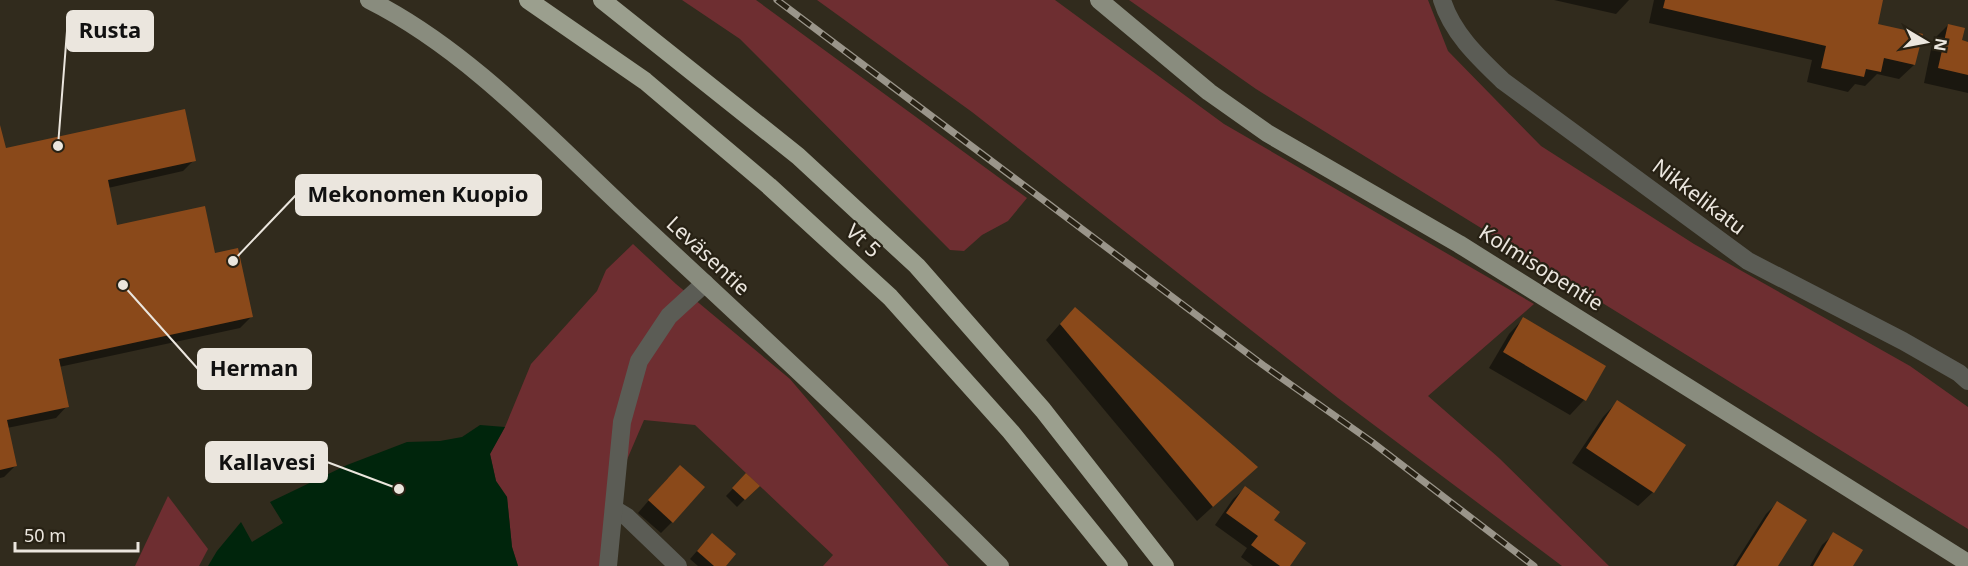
<svg xmlns="http://www.w3.org/2000/svg" width="1968" height="566" viewBox="0 0 1968 566" font-family="'Noto Sans',sans-serif">
<style>
.green{fill:#6e2e31}
.water{fill:#00250c}
.shadow{fill:#0007}
.building{fill:#8a491a}
.lines{fill:none;stroke-linecap:round;stroke-linejoin:round}
.minor{stroke:#5b5c55;stroke-width:18}
.major{stroke:#898c7e;stroke-width:18}
.highway{stroke:#9b9f8e;stroke-width:18}
.rail-casing{stroke:#9a958a;stroke-width:7}
.rail{stroke:#272114;stroke-width:4.5;stroke-dasharray:14;stroke-linecap:butt}
.labels{text-anchor:middle;stroke-width:4.5;stroke-linejoin:round;paint-order:stroke}
.street-label{font-size:21px;fill:#ebe6de;stroke:#272114}
.leader{fill:none;stroke:#ebe6de;stroke-width:2}
.callout-dot{fill:#ebe6de;stroke:#272114;stroke-width:2}
.callout{fill:#ebe6de;stroke:#ebe6de;stroke-width:2}
.callout-label{font-size:22px;text-anchor:middle;font-weight:bold;fill:#111}
</style>
<rect width="100%" height="100%" fill="#312b1d"/>
<!-- green -->
<g class="green">
<polygon points="682,0 756,0 1027,198 1008,221 982,235 964,251 950,250 740,39"/>
<polygon points="817,0 1055,0 1224,124 1534,304 1428,396 1499,458 1609,566 1562,566 1338,398 972,112"/>
<polygon points="1129,0 1428,0 1448,51 1541,146 1694,244 1910,366 1968,407 1968,529 1256,89"/>
<polygon points="633,244 676,284 790,379 949,566 823,566 833,555 695,425 644,420 605,511 600,566 518,566 512,547 507,497 496,481 490,454 505,427 531,364 597,291 606,270"/>
<polygon points="168,496 208,549 199,566 135,566"/>
</g>
<!-- water -->
<polygon class="water" points="480,425 505,427 490,454 496,481 507,497 512,547 518,566 208,566 217,551 241,522 252,542 283,523 270,502 347,465 407,442 440,441 462,437"/>
<!-- shadow -->
<g class="shadow">
<polygon points="1554,0 1629,0 1616,14"/>
<polygon points="1654,0 1880,0 1876,25 1914,65 1899,79 1877,74 1865,86 1855,84 1848,92 1807,82 1812,60 1649,23"/>
<polygon points="1948,25 1960,41 1968,43 1968,93 1924,83 1933,40"/>
<polygon points="0,128 5,150 194,160 183,171 108,188 116,227 214,255 251,317 240,328 59,367 67,406 56,418 7,428 15,466 4,477 0,478"/>
<polygon points="1523,319 1604,366 1584,400 1570,415 1489,368 1509,334"/>
<polygon points="1060,324 1256,467 1197,521 1046,340"/>
<polygon points="1617,402 1653,492 1638,506 1572,463 1603,417"/>
<polygon points="746,475 758,486 737,507 726,496"/>
<polygon points="668,478 672,522 661,533 638,513"/>
<polygon points="1245,488 1272,521 1288,566 1253,566 1241,557 1247,548 1215,525 1233,499"/>
<polygon points="1777,503 1776,566 1733,566 1766,514"/>
<polygon points="1834,534 1851,566 1810,566 1822,545"/>
<polygon points="704,543 724,566 698,566 690,559"/>
</g>
<!-- building -->
<g class="building">
<polygon points="1665,0 1883,0 1878,24 1923,34 1915,65 1884,58 1881,72 1866,69 1864,77 1821,68 1826,46 1663,8"/>
<polygon points="1948,24 1965,28 1962,40 1968,42 1968,75 1938,68"/>
<polygon points="185,109 196,161 108,180 117,225 205,206 215,253 238,248 253,317 59,359 69,407 7,420 17,466 0,470 0,125 6,148"/>
<polygon points="1075,307 1258,467 1213,507 1060,324"/>
<polygon points="1523,317 1606,366 1586,401 1503,352"/>
<polygon points="1617,400 1686,445 1654,493 1586,448"/>
<polygon points="680,465 705,487 673,523 648,500"/>
<polygon points="746,473 760,486 745,500 732,488"/>
<polygon points="1245,486 1280,512 1274,520 1306,543 1290,566 1280,566 1251,545 1258,536 1226,513"/>
<polygon points="1777,501 1807,520 1778,566 1736,566"/>
<polygon points="1833,532 1863,550 1853,566 1813,566"/>
<polygon points="712,533 736,554 726,566 714,566 697,551"/>
</g>
<g class="lines">
<!-- minor -->
<g class="minor">
<path d="M1442,0C1452,33 1479,58 1503,81L1748,261L1903,341L1959,373L1968,381"/>
<polyline points="614,509 627,517 678,566"/>
<polyline points="608,566 622,422 639,361 669,316 705,283"/>
</g>
<!-- major -->
<g class="major">
<path d="M369,0C467,49 549,138 628,212C753,328 879,445 1000,566"/>
<polyline points="1099,0 1209,92 1267,133 1459,244 1968,563"/>
</g>
<!-- highway -->
<g class="highway">
<polyline points="528,0 645,81 769,186 890,297 1011,432 1119,566"/>
<polyline points="602,0 798,156 917,266 1043,410 1165,566"/>
</g>
<!-- rail casing -->
<g class="rail-casing">
<polyline id="rail" points="777,0 1263,365 1372,442 1534,566"/>
</g>
<!-- rail -->
<use href="#rail" class="rail"/>
</g>
<g class="labels">
<!-- street labels -->
<g class="street-label">
<text transform="translate(1699 197) rotate(37)" y="7">Nikkelikatu</text>
<text transform="translate(863 241) rotate(42)" y="7">Vt 5</text>
<text transform="translate(708 256) rotate(43)" y="7">Leväsentie</text>
<text transform="translate(1541 268) rotate(32)" y="7">Kolmisopentie</text>
</g>
</g>
<!-- callouts -->
<path class="leader" d="M58 146L67 31M233 261L296 195M123 285L198 369M399 489L327 462"/>
<g class="callout-dot">
<circle cx="58" cy="146" r="6"/>
<circle cx="233" cy="261" r="6"/>
<circle cx="123" cy="285" r="6"/>
<circle cx="399" cy="489" r="6"/>
</g>
<g class="callout">
<rect x="67" y="11" width="86" height="40" rx="6"/>
<rect x="296" y="175" width="245" height="40" rx="6"/>
<rect x="198" y="349" width="113" height="40" rx="6"/>
<rect x="206" y="442" width="121" height="40" rx="6"/>
</g>
<g class="callout-label">
<text x="110" y="38">Rusta</text>
<text x="418" y="202">Mekonomen Kuopio</text>
<text x="254" y="376">Herman</text>
<text x="267" y="470">Kallavesi</text>
</g>
<!-- north arrow -->
<g transform="translate(1926 42) rotate(100)" stroke="#272114" stroke-width="4.5" paint-order="stroke">
<path d="M0-4.5L10 22L0 15L-10 22Z" fill="#ebe6de"/>
<text y="-9" font-size="16" font-weight="bold" text-anchor="middle" fill="#ebe6de">N</text>
</g>
<!-- scale -->
<path d="M15 542v9h123v-9" fill="none" stroke="#ebe6de" stroke-width="3"/>
<text x="24" y="542" font-size="18" fill="#ebe6de" stroke="#272114" stroke-width="4.5" paint-order="stroke">50 m</text>
</svg>
